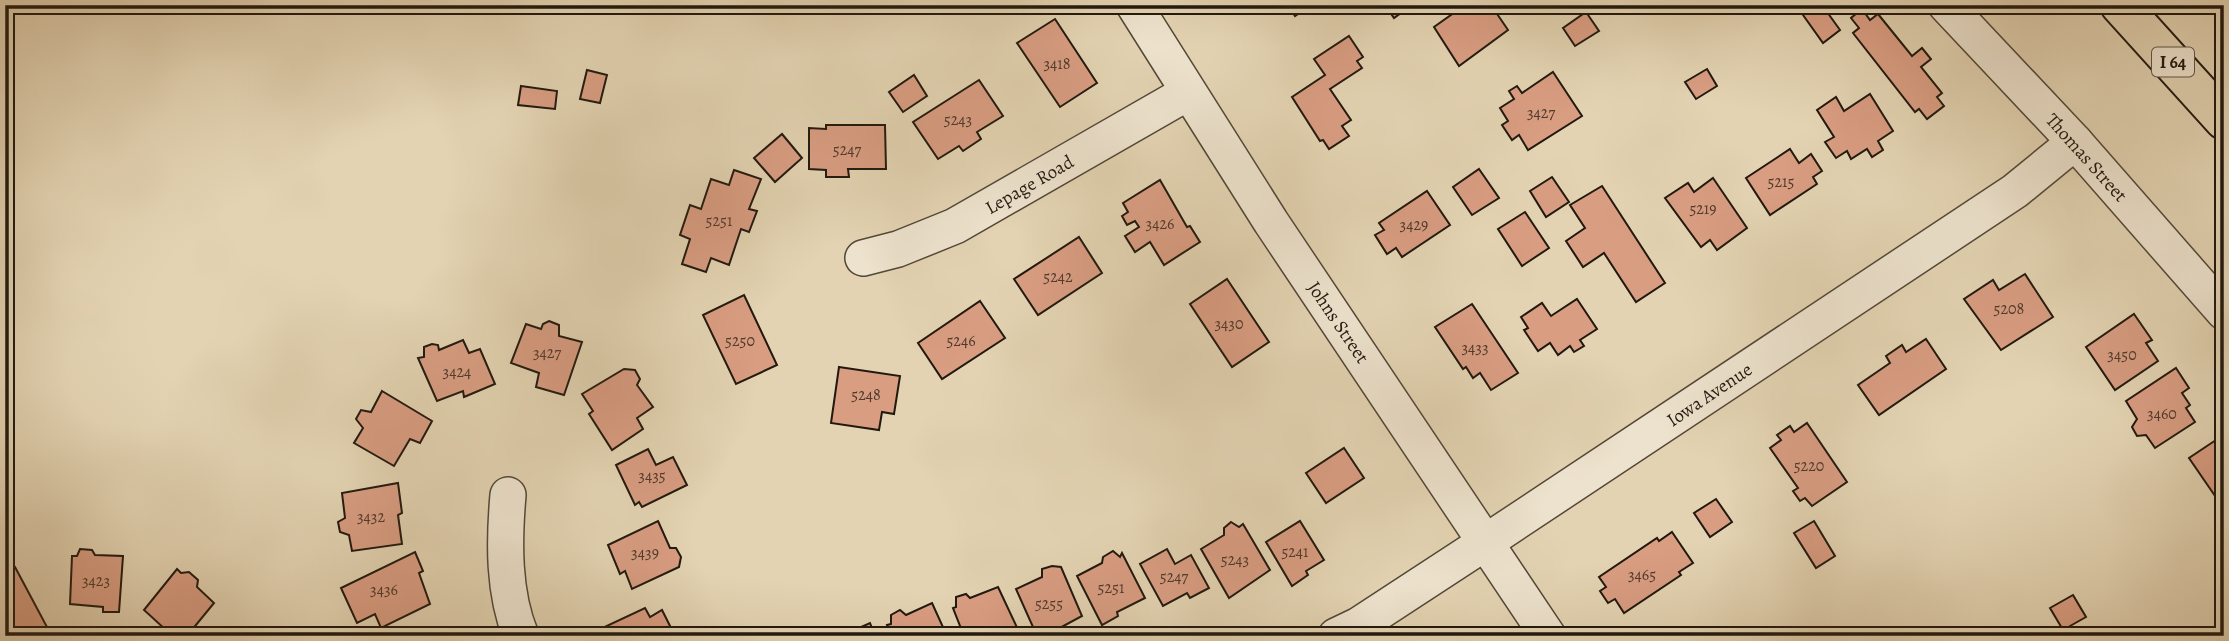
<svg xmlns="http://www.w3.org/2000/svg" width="2229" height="641" viewBox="0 0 2229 641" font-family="Alegreya,serif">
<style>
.building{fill:#d99d82;stroke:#21190f;stroke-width:2}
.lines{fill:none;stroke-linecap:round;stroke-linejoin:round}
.minor-casing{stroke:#524838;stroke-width:38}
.highway-casing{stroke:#21190f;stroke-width:42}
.minor{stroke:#ede2cd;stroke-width:35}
.highway{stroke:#e3d3b2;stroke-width:38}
.labels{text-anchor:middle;stroke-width:5;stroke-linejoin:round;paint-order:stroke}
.number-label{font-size:16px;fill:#4f3a2c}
.shield{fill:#ede2cd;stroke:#5e5548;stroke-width:2}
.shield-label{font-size:18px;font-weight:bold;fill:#21190f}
.street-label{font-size:19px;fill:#21190f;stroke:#ede2cd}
</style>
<rect width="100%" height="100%" fill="#e3d3b2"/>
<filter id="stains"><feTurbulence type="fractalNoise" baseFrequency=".00286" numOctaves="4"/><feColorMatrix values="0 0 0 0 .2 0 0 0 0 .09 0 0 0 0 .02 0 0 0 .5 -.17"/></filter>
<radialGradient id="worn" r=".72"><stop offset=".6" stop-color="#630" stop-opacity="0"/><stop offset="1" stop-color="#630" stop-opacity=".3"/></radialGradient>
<!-- building -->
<g class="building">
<polygon points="1288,5 1311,5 1295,16"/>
<polygon points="1385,5 1412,5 1394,18"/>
<polygon points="1415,5 1431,5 1420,13"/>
<polygon points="1465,5 1491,5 1508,30 1459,66 1434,27"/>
<polygon points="1740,5 1754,5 1744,12"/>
<polygon points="1816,5 1822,5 1840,30 1823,43 1803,15"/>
<polygon points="1862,9 1870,20 1878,14 1912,56 1922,48 1931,59 1921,67 1942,93 1937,97 1944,106 1927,119 1919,109 1915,112 1853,33 1859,28 1851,18"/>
<polygon points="1586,12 1599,31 1575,46 1563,28"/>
<polygon points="1055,19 1097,83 1060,107 1017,43"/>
<polygon points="1349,36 1363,57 1357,61 1362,68 1330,89 1351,120 1342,126 1349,136 1329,149 1323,140 1320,141 1292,97 1325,75 1314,59"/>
<polygon points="1707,69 1717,86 1696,99 1685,82"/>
<polygon points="587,70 607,75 600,103 580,99"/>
<polygon points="1553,72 1582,116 1528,150 1519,135 1512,140 1502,125 1508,121 1500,108 1514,99 1509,91 1517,86 1522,93"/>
<polygon points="914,75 927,96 903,112 889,92"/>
<polygon points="979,80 1003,116 977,132 981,139 963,151 959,146 938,159 913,122"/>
<polygon points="521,86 557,91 555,109 518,105"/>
<polygon points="1870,94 1893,131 1878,141 1883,150 1872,157 1867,149 1851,159 1847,151 1836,158 1825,142 1834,137 1817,110 1836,97 1844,111"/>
<polygon points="826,125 885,125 886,169 848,169 849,177 826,177 826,170 809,169 809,128 826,129"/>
<polygon points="782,134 802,158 775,182 754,158"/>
<polygon points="1790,149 1799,163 1811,154 1822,171 1813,177 1817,184 1770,215 1746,178"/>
<polygon points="1479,169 1499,198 1472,215 1453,187"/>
<polygon points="734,170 761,179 749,209 757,211 749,232 741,229 729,265 711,258 706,272 682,264 690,239 680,235 690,205 701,209 711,179 729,185"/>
<polygon points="1552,177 1569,202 1546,217 1530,191"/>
<polygon points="1713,178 1747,228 1717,250 1710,240 1701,247 1665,198 1688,183 1694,192"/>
<polygon points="1160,180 1187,227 1190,226 1200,242 1164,265 1150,242 1135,252 1125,236 1139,227 1135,221 1127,225 1122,216 1128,212 1123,203"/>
<polygon points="1602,186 1665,283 1636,302 1604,253 1583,267 1566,241 1585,228 1570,205"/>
<polygon points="1427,191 1450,225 1402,257 1396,248 1387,254 1375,235 1384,230 1379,223"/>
<polygon points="1525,212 1549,248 1522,266 1498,229"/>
<polygon points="1079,237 1102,273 1038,315 1014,279"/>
<polygon points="2025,274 2053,317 2001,350 1964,299 1993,280 1999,290"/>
<polygon points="1227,279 1269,342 1232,367 1190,304"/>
<polygon points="744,295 777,365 736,384 703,315"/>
<polygon points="1577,299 1597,329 1580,340 1584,346 1574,352 1570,346 1558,355 1550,343 1538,351 1524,330 1528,328 1521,317 1542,303 1551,316"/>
<polygon points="980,301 1005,338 942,379 918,343"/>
<polygon points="1472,304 1518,373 1491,390 1480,373 1473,378 1466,367 1463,369 1435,327"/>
<polygon points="2134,314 2152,340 2146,343 2158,361 2115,390 2086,347"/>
<polygon points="549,321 559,325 559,336 582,342 564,395 536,387 539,373 511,363 526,324 541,329 543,324"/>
<polygon points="1926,339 1946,369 1879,415 1858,385 1890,363 1886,356 1902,345 1906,352"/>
<polygon points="463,340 469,353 480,349 495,384 464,397 463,391 437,401 418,358 424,357 424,347 432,344 438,345 439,350"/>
<polygon points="839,367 900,376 894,414 882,412 879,430 831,423"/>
<polygon points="2176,368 2189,388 2182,393 2190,405 2186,408 2195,422 2155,448 2146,435 2137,436 2132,427 2137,419 2126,401"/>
<polygon points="624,369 635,370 640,379 637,385 653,407 637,418 643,429 612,450 589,414 593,411 582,394"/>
<polygon points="382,391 432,421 420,443 410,439 394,466 354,443 363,428 356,419 361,410 371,412"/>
<polygon points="1807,423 1847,482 1812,506 1805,498 1800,501 1793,491 1798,488 1770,448 1781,440 1777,435 1790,426 1794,432"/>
<polygon points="2216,440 2224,448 2224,509 2189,458"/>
<polygon points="1344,448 1364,478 1326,503 1306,473"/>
<polygon points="648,449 656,465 673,457 687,485 642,507 639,502 635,505 616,465"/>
<polygon points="398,483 402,513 398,515 402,544 352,551 349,535 340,532 338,522 345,518 342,493"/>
<polygon points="1716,499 1732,522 1710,537 1694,513"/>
<polygon points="658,521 670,548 676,548 681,557 679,567 632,589 625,571 620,574 608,545"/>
<polygon points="1300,521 1324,560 1306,571 1308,575 1292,586 1266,542"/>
<polygon points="1814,521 1835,556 1816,568 1794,533"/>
<polygon points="1231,522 1239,527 1243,524 1270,570 1229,598 1201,549 1224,535 1224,528"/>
<polygon points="1672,532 1693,563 1679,572 1681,575 1624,613 1615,599 1608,603 1600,591 1606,587 1599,577 1657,538 1659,541"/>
<polygon points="80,549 92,550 95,555 123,556 119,612 103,612 103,607 70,604 72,556 77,556"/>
<polygon points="1167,549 1175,564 1191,555 1209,588 1190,598 1187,593 1163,606 1140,564"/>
<polygon points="1113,551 1120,557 1122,553 1145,598 1117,612 1118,616 1102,625 1077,576 1102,563 1103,557"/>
<polygon points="415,552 423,571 419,573 430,604 381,628 375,614 357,623 341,588"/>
<polygon points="1052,566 1061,567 1082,616 1045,636 1037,636 1016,589 1042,577 1042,569"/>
<polygon points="15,567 47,627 31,636 5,636 5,572"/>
<polygon points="177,569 181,573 189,572 198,580 197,587 214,603 187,636 168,636 166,630 144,610"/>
<polygon points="998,587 1021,636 964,636 953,608 956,607 956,597 966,594 970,598"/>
<polygon points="2073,595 2086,617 2063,630 2050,608"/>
<polygon points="932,603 947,636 892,636 887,625 891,624 891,615 900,610 906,615"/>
<polygon points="645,608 650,617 662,610 673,632 667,636 598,636 596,631"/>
<polygon points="870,623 875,636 827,636 837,630 843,635"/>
<polygon points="439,628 443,636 424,636"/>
</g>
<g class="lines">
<!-- minor casing -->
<g class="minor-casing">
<g id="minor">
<polyline points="1134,5 1271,222 1548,636"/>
<polyline points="1946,5 2075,142 2224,312"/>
<polyline points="863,258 898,249 955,226 1187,93"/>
<path d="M508,495C504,541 503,593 521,636"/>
<polyline points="1336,636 1359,625 1486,542 2015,191 2075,142"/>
</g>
</g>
<!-- highway casing -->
<g class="highway-casing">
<polyline id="highway" points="2120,5 2224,120"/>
</g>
<!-- minor -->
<use href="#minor" class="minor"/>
<!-- highway -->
<use href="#highway" class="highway"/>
</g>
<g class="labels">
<!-- number labels -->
<g class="number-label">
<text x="1057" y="69">3418</text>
<text x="1541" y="118">3427</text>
<text x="958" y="125">5243</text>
<text x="847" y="155">5247</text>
<text x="1781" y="187">5215</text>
<text x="1703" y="214">5219</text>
<text x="719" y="226">5251</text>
<text x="1160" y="229">3426</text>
<text x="1414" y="230">3429</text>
<text x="1058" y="282">5242</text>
<text x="2009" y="314">5208</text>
<text x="1229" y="329">3430</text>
<text x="740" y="346">5250</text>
<text x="961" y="346">5246</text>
<text x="1475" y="353">3433</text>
<text x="547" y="358">3427</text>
<text x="2122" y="360">3450</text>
<text x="457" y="377">3424</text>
<text x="866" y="400">5248</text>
<text x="2162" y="419">3460</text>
<text x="1809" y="471">5220</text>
<text x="652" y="481">3435</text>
<text x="371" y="522">3432</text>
<text x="1295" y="557">5241</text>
<text x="645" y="558">3439</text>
<text x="1235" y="565">5243</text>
<text x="1642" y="580">3465</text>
<text x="1174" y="582">5247</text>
<text x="96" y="586">3423</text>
<text x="1111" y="593">5251</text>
<text x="384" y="595">3436</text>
<text x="1049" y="609">5255</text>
</g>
<!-- shield labels -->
<rect class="shield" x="2152" y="47.5" width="42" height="29" rx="5"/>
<g class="shield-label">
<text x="2173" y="68">I 64</text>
</g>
<!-- street labels -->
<g class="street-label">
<text transform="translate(2087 157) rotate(48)" y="7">Thomas Street</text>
<text transform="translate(1029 184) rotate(-30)" y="7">Lepage Road</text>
<text transform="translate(1339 322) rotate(56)" y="7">Johns Street</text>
<text transform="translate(1709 394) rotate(-34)" y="7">Iowa Avenue</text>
</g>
</g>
<!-- margin -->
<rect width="2229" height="641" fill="none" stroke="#e3d3b2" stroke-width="28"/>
<rect x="7" y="7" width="2215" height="627" fill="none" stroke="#21190f" stroke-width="3.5"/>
<rect x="14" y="14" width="2201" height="613" fill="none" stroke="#21190f" stroke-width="2"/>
<rect width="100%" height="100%" filter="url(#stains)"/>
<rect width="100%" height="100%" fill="url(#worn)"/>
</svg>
